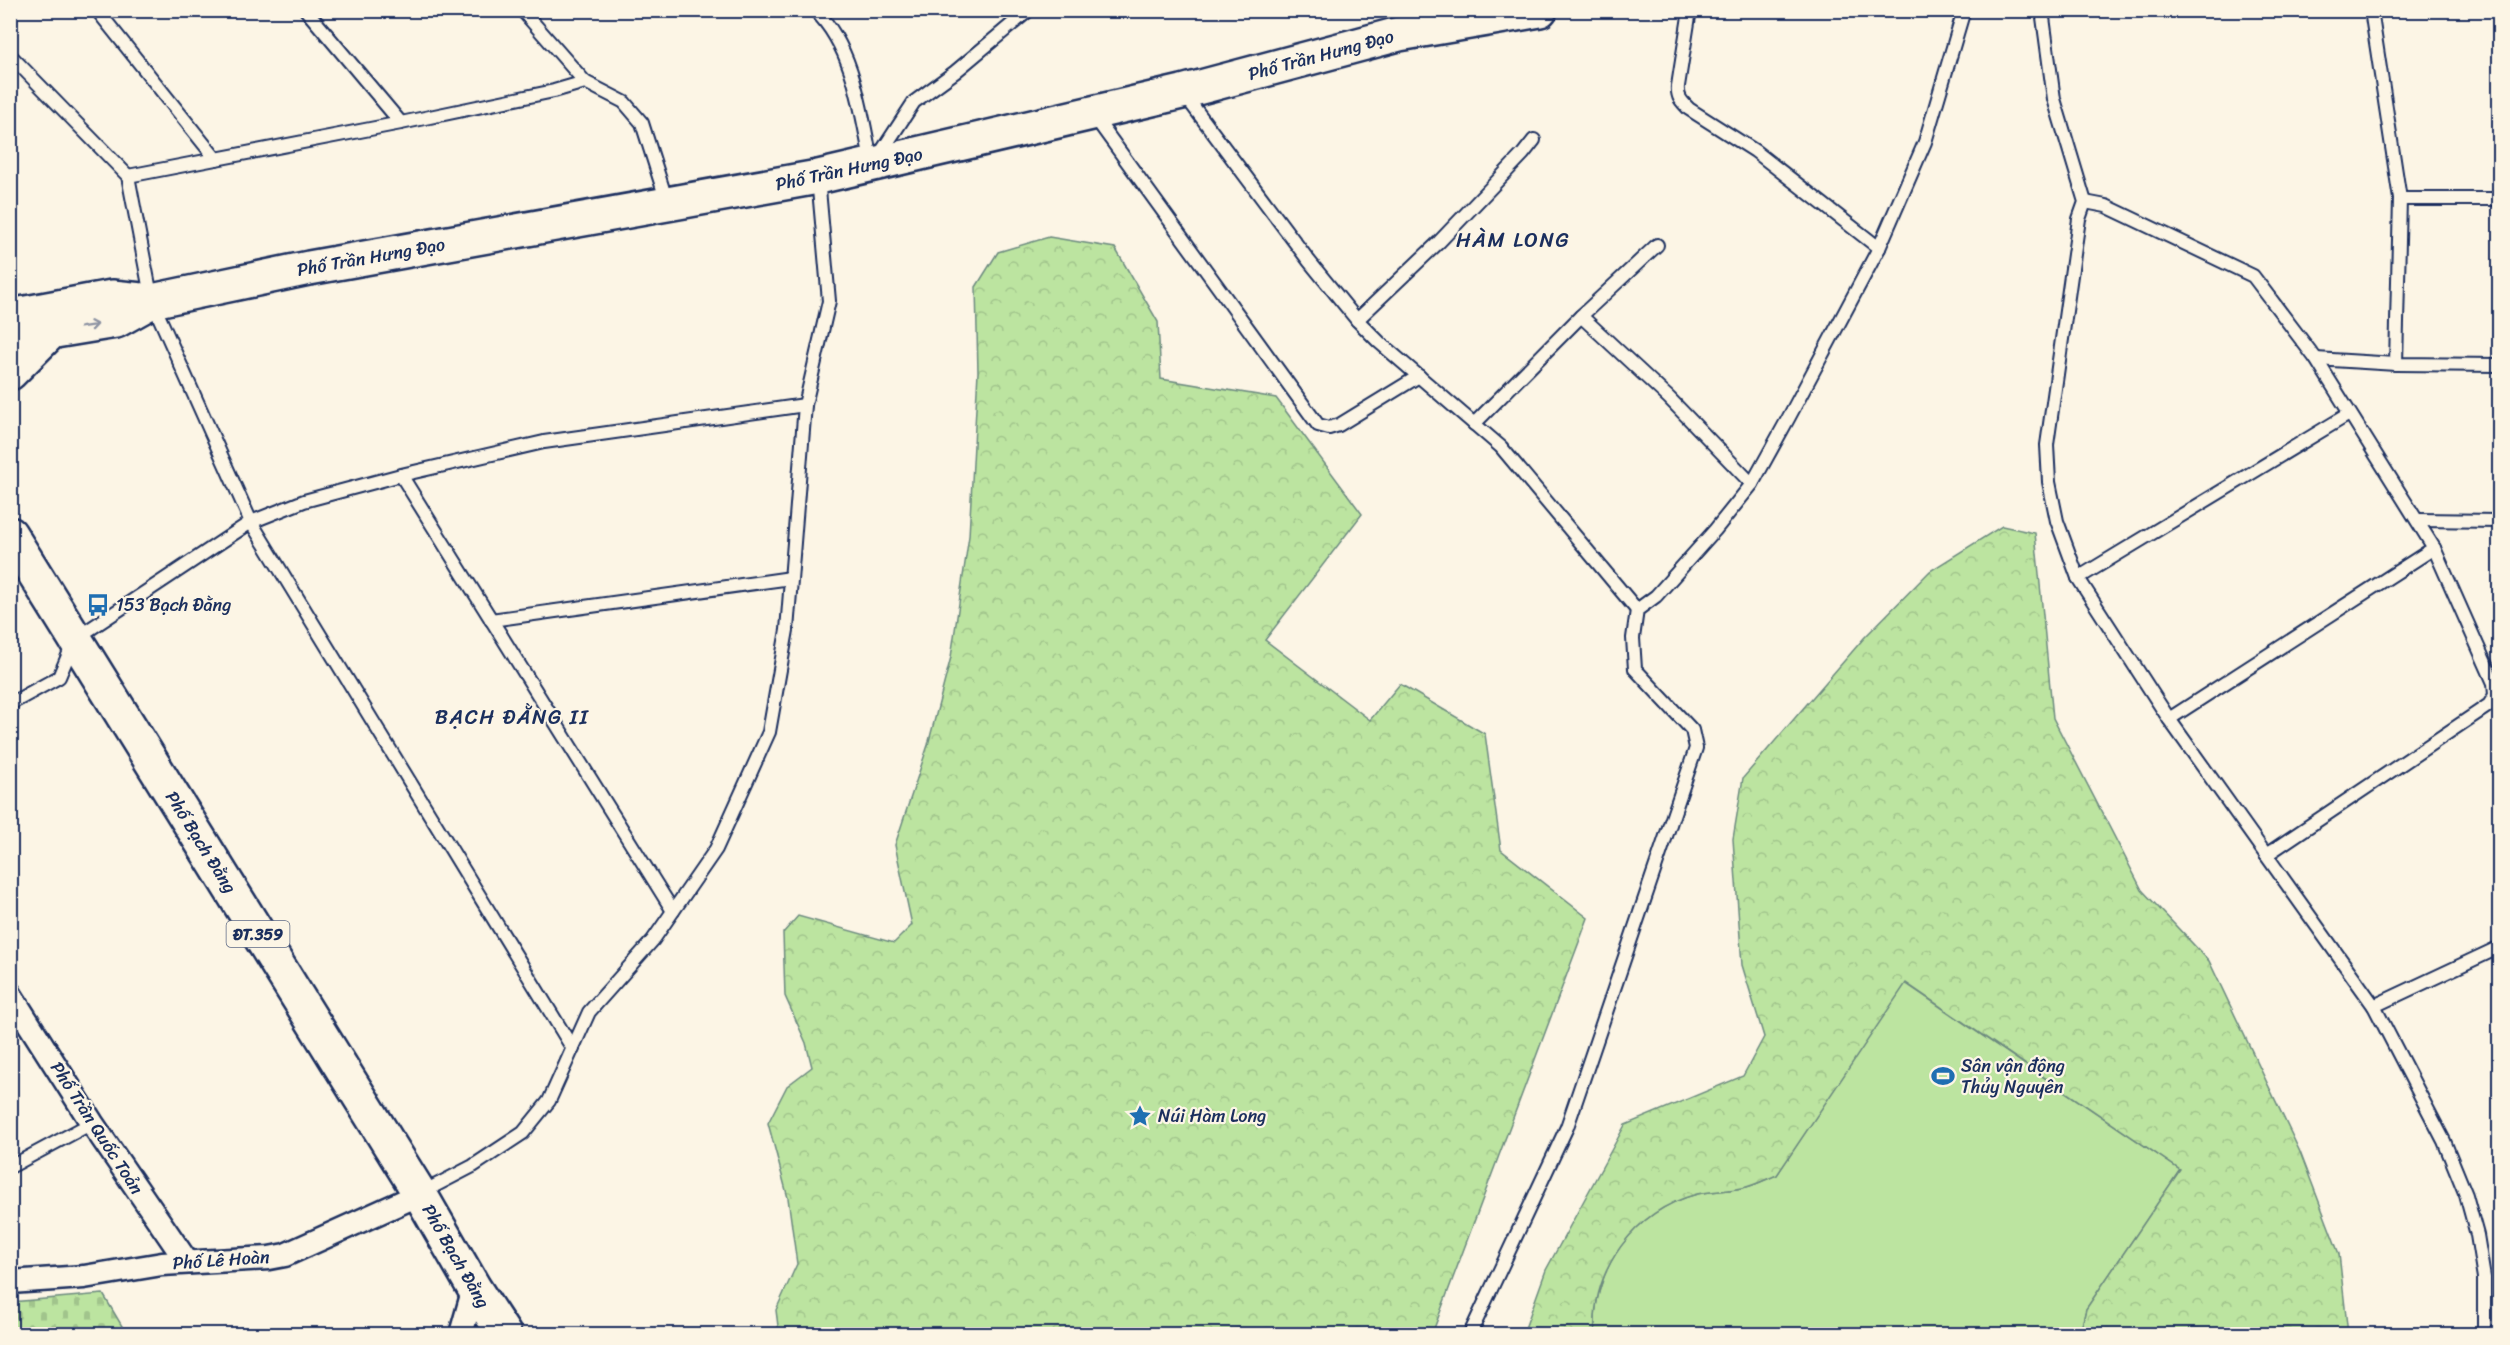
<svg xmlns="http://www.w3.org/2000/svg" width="2510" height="1345" viewBox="0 0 2510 1345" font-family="Sriracha,sans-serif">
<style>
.grass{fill:#bce4a0;stroke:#6c8a7f;stroke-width:1.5}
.forest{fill:url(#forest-crowns);stroke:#6c8a7f;stroke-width:1.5}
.cemetery{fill:url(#cemetery-stones);stroke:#6c8a7f;stroke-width:1.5}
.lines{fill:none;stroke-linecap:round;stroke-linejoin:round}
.lane-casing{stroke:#1b2f5e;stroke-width:16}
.street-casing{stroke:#1b2f5e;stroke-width:27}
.secondary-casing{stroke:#1b2f5e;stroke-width:38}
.primary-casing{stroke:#1b2f5e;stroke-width:38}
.lane{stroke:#fcf5e5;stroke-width:12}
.street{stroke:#fcf5e5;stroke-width:22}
.secondary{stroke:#fcf5e5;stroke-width:33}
.primary{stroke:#fcf5e5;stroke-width:33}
.oneway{stroke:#8c92a2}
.labels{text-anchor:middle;stroke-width:4.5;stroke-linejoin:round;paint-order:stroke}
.shield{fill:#fcf5e5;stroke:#5e6a86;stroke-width:1.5}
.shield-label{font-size:16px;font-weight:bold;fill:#1b2f5e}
.street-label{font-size:18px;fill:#1b2f5e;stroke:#fcf5e5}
.poi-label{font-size:18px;fill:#1b2f5e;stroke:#fcf5e5;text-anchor:start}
.quarter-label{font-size:21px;letter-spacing:1.5px;fill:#1b2f5e;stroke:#fcf5e5}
</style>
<defs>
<pattern id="forest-crowns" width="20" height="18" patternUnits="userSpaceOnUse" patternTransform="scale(1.5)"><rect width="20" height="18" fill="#bce4a0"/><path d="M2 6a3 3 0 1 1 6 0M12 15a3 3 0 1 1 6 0" fill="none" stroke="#a1c48c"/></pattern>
<pattern id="cemetery-stones" width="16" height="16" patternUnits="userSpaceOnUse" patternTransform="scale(1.5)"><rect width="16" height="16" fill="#bce4a0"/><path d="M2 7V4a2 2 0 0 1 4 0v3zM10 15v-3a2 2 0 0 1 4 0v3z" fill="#a1c48c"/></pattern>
</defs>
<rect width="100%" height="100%" fill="#fcf5e5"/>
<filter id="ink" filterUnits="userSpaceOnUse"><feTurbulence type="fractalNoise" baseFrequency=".0167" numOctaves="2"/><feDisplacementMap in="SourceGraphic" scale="12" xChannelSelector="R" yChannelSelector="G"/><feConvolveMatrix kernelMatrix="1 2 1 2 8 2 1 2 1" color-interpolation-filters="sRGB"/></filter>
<g filter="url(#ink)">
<!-- grass -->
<path class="grass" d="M1905,983L2180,1170L2086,1309L2080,1334H1595C1591,1270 1634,1210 1697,1194C1712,1191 1727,1191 1742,1188C1754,1186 1766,1179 1777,1175Z"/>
<!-- forest -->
<g class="forest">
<polygon points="1049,237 1115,248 1158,322 1161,379 1276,398 1362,514 1265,640 1370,720 1400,684 1485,734 1501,850 1588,918 1432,1334 779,1334 776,1310 797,1264 788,1198 768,1123 787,1086 812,1067 806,1043 785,996 783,933 798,916 894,943 912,925 895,845 928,745 951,657 969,536 978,372 976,287 998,252"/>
<path d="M2002,526L2035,533L2053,718L2142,890L2209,961L2300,1152L2339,1254L2348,1334H2080L2086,1309L2180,1170L1906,983L1777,1175C1766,1179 1754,1186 1742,1188C1727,1191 1712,1191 1697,1194C1634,1211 1591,1270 1595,1334H1523L1546,1270L1625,1125L1743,1076L1764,1037L1742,965L1733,839L1743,778L1864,638L1930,571Z"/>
</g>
<!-- cemetery -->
<polygon class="cemetery" points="103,1294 122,1326 120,1334 11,1334 11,1302"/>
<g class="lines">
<!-- lane casing -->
<g class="lane-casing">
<g id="lane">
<polyline points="97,10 216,159"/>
<polyline points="306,10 401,123"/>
<path d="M815,10C855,50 861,112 872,165"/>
<path d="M1690,10L1678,86C1677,97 1681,101 1689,109L1755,151L1879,248"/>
<polyline points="2042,10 2054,99 2085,202 2079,219 2047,445 2049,482 2057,521 2078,578 2169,719 2374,1006 2444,1141 2466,1195 2477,1235 2484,1278 2484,1334"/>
<polyline points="2371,10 2400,199 2396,364"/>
<polyline points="10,55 128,176 152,301 251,522 573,1049"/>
<polyline points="585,82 624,102 642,123 667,202"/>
<polyline points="1184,94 1309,261 1357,320 1379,342 1501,447 1637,610"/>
<polyline points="1094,116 1318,425 1329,428 1339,425 1419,376"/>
<polyline points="878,157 914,102 955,72 1029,10"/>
<polyline points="128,176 401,123 554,91 585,82 522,10"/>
<polyline points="2400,199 2500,199"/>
<polyline points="2085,202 2106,206 2253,276 2316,359 2434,548 2494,683 2495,695 2489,705 2266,855"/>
<polyline points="1581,316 1669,398 1752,484"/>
<polyline points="1357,320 1439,242 1523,154 1534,140"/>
<polyline points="2316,359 2396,364 2500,365"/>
<polyline points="1474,424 1581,316 1657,245"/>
<polyline points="401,475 673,911"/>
<polyline points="2417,520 2500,521"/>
<polyline points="2078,578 2349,414"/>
<polyline points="491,620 791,578"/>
<polyline points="10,704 59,677 75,639 251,522 304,501 401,475 544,442 805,405"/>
<polyline points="2169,719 2434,548"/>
<polyline points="2374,1006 2500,947"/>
<polyline points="10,1167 92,1123"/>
<polyline points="421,1193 473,1166 523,1133 549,1101 589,1012 653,940 716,849 769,732 787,630 805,405 829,301 818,178"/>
<polyline points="1470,1334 1567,1127 1696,748 1692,730 1635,669 1633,638 1637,610 1656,596 1715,530 1752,484 1789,417 1879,248 1925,142 1964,10"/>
</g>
</g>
<!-- street casing -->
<g class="street-casing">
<g id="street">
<polyline points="10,994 92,1123 187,1262"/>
<polyline points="10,1282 84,1277 162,1264 269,1258 285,1255 420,1194"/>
<polyline points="461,1334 474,1288"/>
</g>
</g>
<!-- secondary casing -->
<g class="secondary-casing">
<g id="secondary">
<polyline points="10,316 112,297 152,301 309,268 818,177 1182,92 1399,34 1540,10"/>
<polyline points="13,338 116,321 152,301"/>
<polyline points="10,373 51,332"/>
</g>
</g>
<!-- primary casing -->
<g class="primary-casing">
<polyline id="primary" points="10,534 420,1194 474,1288 504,1334"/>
</g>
<!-- lane -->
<use href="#lane" class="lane"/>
<!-- street -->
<use href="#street" class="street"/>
<!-- secondary -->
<use href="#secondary" class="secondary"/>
<!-- primary -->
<use href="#primary" class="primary"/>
</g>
<!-- one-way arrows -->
<defs><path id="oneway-shaft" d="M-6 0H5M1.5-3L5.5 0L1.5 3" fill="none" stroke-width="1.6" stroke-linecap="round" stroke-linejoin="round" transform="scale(1.5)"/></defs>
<use class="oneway" href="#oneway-shaft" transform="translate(89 326) rotate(-9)"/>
</g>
<!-- icons -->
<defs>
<g id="bus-bare" transform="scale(1.8)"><path d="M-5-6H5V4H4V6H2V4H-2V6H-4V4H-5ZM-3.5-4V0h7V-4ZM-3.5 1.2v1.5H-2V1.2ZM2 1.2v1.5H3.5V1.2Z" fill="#1f6fb2" stroke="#fcf5e5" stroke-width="2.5" paint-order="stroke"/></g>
<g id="stadium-bare" transform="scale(1.8)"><path d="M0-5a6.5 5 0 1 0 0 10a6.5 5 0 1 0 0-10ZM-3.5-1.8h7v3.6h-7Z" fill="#1f6fb2" stroke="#fcf5e5" stroke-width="2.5" paint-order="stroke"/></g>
<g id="sight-bare" transform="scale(1.8)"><path d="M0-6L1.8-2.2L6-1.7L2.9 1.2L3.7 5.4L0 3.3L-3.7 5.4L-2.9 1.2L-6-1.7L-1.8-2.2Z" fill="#1f6fb2" stroke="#fcf5e5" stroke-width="2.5" paint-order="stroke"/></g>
</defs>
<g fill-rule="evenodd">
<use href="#bus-bare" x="98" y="605"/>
<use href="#stadium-bare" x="1943" y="1076"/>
<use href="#sight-bare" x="1140" y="1116"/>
</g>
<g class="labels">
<!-- shield labels -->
<rect class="shield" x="226.5" y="921" width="63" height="26" rx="4.5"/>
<g class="shield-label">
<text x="258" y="940">ĐT.359</text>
</g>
<!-- street labels -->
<g class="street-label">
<text transform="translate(1321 55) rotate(-15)" y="6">Phố Trần Hưng Đạo</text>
<text transform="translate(849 169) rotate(-12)" y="6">Phố Trần Hưng Đạo</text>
<text transform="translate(371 257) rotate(-10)" y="6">Phố Trần Hưng Đạo</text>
<text transform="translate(201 842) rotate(58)" y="6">Phố Bạch Đằng</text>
<text transform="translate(97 1128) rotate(57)" y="6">Phố Trần Quốc Toản</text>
<text transform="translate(456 1256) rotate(60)" y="6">Phố Bạch Đằng</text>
<text transform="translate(221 1260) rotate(-4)" y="6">Phố Lê Hoàn</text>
</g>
<!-- poi labels -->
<g class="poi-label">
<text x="116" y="611">153 Bạch Đằng</text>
<text x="1961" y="1072">Sân vận động<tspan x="1961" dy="21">Thủy Nguyên</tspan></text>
<text x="1158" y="1122">Núi Hàm Long</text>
</g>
<!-- quarter labels -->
<g class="quarter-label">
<text x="1513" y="247">HÀM LONG</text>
<text x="512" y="724">BẠCH ĐẰNG II</text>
</g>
</g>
<!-- margin -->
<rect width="2510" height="1345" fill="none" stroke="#fcf5e5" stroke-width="36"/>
<rect x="18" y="18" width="2474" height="1309" fill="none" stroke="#1b2f5e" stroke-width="2" filter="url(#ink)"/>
</svg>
